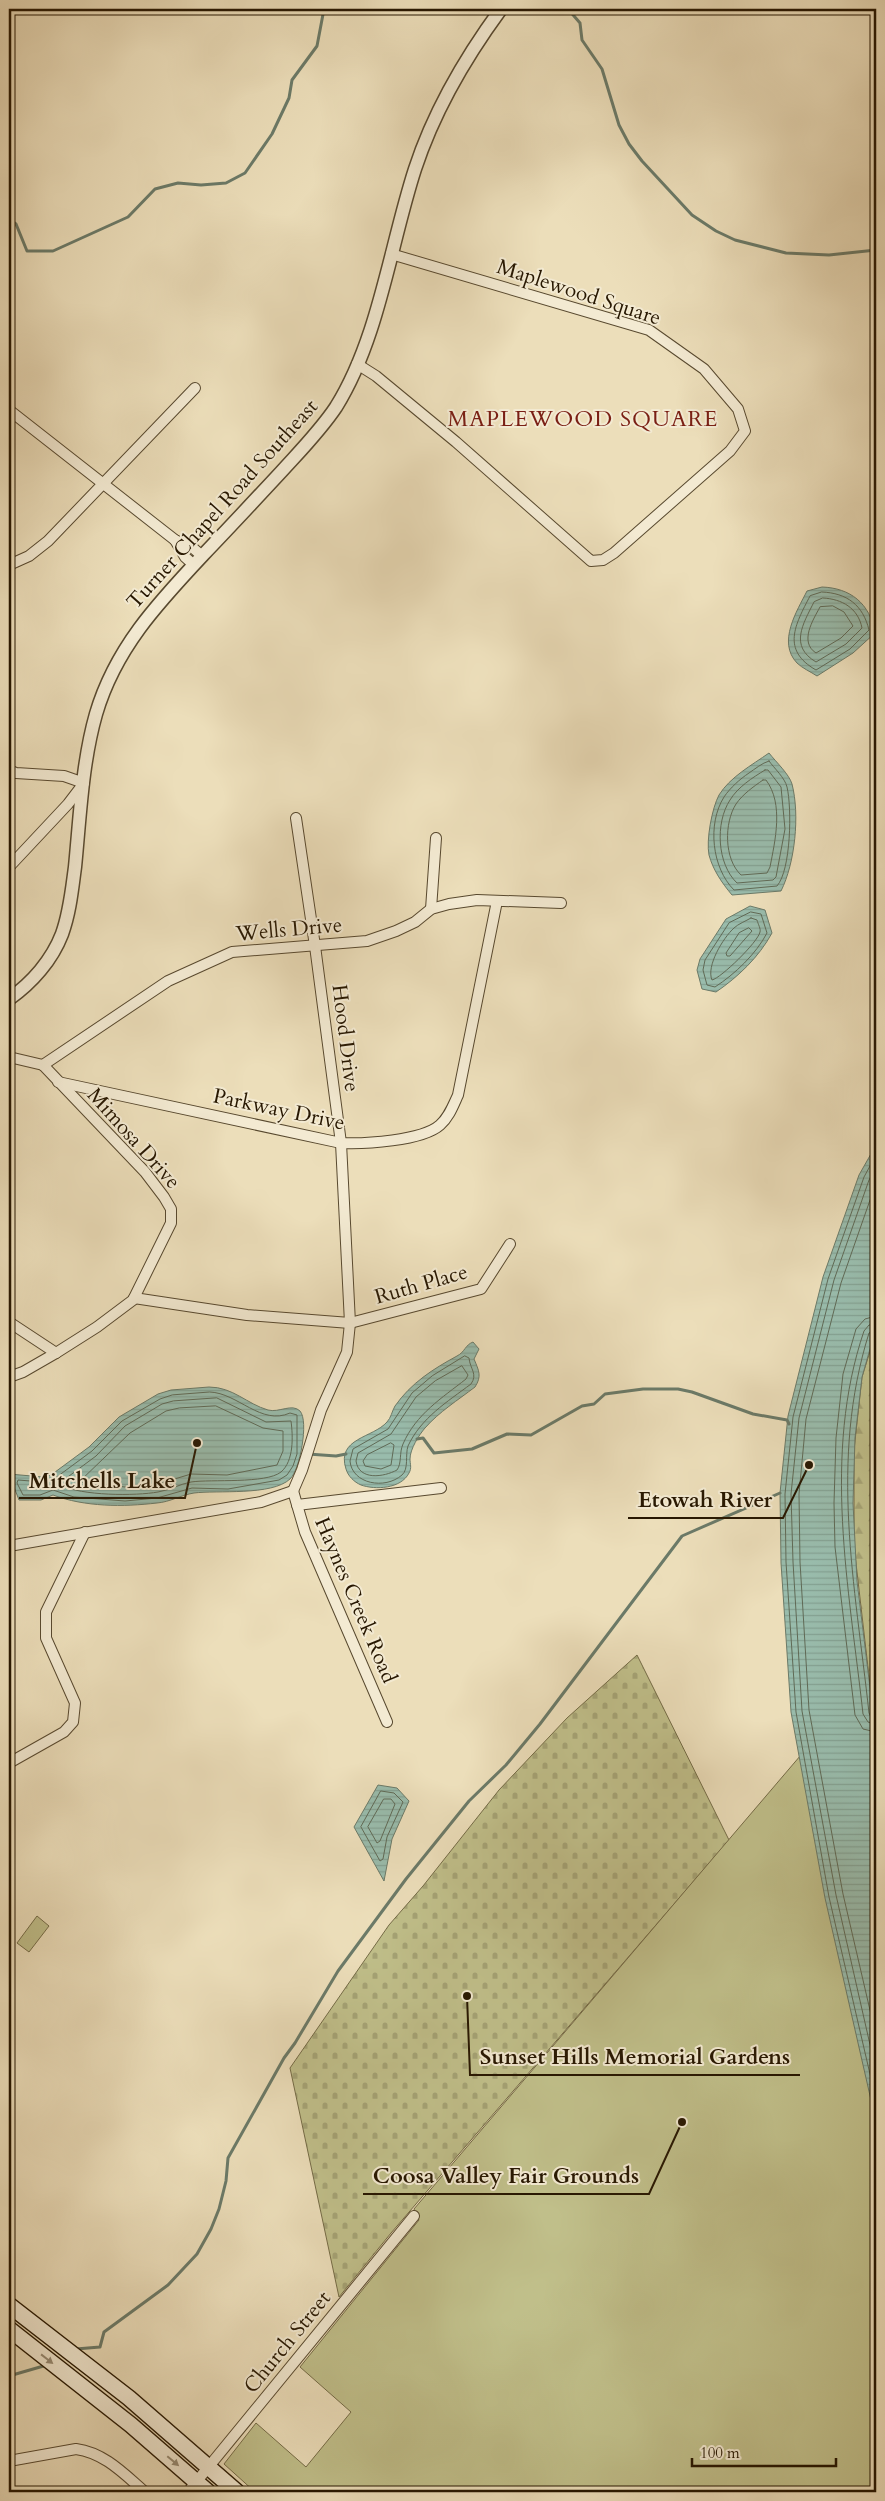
<svg xmlns="http://www.w3.org/2000/svg" width="885" height="2501" viewBox="0 0 885 2501" font-family="Cardo,serif">
<style>
.forest{fill:url(#forest-firs);stroke:#746b46}
.cemetery{fill:url(#cemetery-stones);stroke:#746b46}
.green{fill:#c0bf8a;stroke:#746b46}
.water{fill:url(#water-rules);stroke:#6b7a68}
.lines{fill:none;stroke-linecap:round;stroke-linejoin:round}
.shore{stroke:#606a56;stroke-width:1}
.stream{stroke:#6b7a68;stroke-width:3}
.minor-casing{stroke:#58492f;stroke-width:12}
.tertiary-casing{stroke:#58492f;stroke-width:15}
.secondary-casing{stroke:#271701;stroke-width:18}
.minor{stroke:#f3ead2;stroke-width:10}
.tertiary{stroke:#f3ead2;stroke-width:12}
.secondary{stroke:#f3ead2;stroke-width:15}
.oneway{fill:#978b74}
.labels{text-anchor:middle;stroke-width:4;stroke-linejoin:round;paint-order:stroke}
.street-label{font-size:21px;fill:#271701;stroke:#f3ead2}
.neighbourhood-label{font-size:22px;letter-spacing:1px;fill:#7a1f14;stroke:#f3ead2}
.leader{fill:none;stroke:#271701;stroke-width:2}
.callout-dot{fill:#271701;stroke:#f3ead2;stroke-width:2}
.callout-label{font-size:22px;text-anchor:middle;font-weight:bold;fill:#271701;stroke:#f3ead2;stroke-width:4;stroke-linejoin:round;paint-order:stroke}
</style>
<defs>
<pattern id="forest-firs" width="22" height="20" patternUnits="userSpaceOnUse" patternTransform="scale(1.25)"><rect width="22" height="20" fill="#c0bf8a"/><path d="M5 1l3.5 6h-7zM16 11l3.5 6h-7z" fill="#a5a375"/></pattern>
<pattern id="cemetery-stones" width="16" height="16" patternUnits="userSpaceOnUse" patternTransform="scale(1.25)"><rect width="16" height="16" fill="#c0bf8a"/><path d="M2 7V4a2 2 0 0 1 4 0v3zM10 15v-3a2 2 0 0 1 4 0v3z" fill="#a5a375"/></pattern>
<pattern id="water-rules" width="6" height="5" patternUnits="userSpaceOnUse" patternTransform="scale(1.25)"><rect width="6" height="5" fill="#99bcac"/><path d="M0 2.5h6" fill="none" stroke="#84a192"/></pattern>
</defs>
<rect width="100%" height="100%" fill="#ecdeba"/>
<filter id="stains"><feTurbulence type="fractalNoise" baseFrequency=".004" numOctaves="4"/><feColorMatrix values="0 0 0 0 .2 0 0 0 0 .09 0 0 0 0 .02 0 0 0 .5 -.17"/></filter>
<radialGradient id="worn" r=".72"><stop offset=".6" stop-color="#630" stop-opacity="0"/><stop offset="1" stop-color="#630" stop-opacity=".3"/></radialGradient>
<!-- forest -->
<polygon class="forest" points="876,1332 876,1737 854,1546 854,1450 862,1377"/>
<!-- cemetery -->
<polygon class="cemetery" points="637,1655 729,1840 391,2233 339,2297 290,2068 389,1925 423,1886 499,1790 567,1718"/>
<!-- green -->
<g class="green">
<polygon points="818,1735 876,2036 876,2492 255,2492 224,2464 256,2423 306,2467 351,2412 300,2367 419,2220 414,2209"/>
<polygon points="37,1916 49,1926 29,1952 17,1943"/>
</g>
<!-- water -->
<g class="water">
<path d="M822,587C850,588 870,603 875,633L853,653L817,676C811,672 802,668 797,663C777,642 797,611 807,591Z"/>
<path d="M769,753C776,762 789,774 792,784C800,815 795,863 781,891L732,895C722,883 713,870 709,855C706,840 712,808 719,795C730,777 752,765 769,753Z"/>
<path d="M750,906L765,910L772,933C759,957 738,977 716,992L702,989L697,970L700,959L726,919Z"/>
<polygon points="876,1145 876,1328 862,1377 855,1438 853,1503 857,1581 876,1737 876,2122 825,1898 791,1712 781,1563 780,1493 788,1416 823,1277 859,1175"/>
<path d="M473,1342L479,1349L474,1359C479,1371 482,1376 475,1387C458,1400 439,1412 425,1428C419,1435 410,1449 410,1459C410,1464 412,1468 409,1473C401,1489 375,1490 361,1485C354,1482 348,1476 346,1469C336,1438 373,1438 387,1422C391,1418 392,1411 395,1406C411,1383 433,1369 457,1356C465,1352 465,1345 473,1342Z"/>
<path d="M209,1387C233,1387 247,1404 268,1410C279,1413 292,1403 300,1411C309,1421 300,1470 290,1479C272,1496 217,1490 194,1493C181,1495 170,1502 157,1503C123,1507 85,1507 53,1495L41,1500H19L9,1474L43,1477L51,1475L89,1447L119,1417L158,1394L171,1390Z"/>
<polygon points="378,1785 397,1788 409,1801 392,1839 384,1881 354,1827"/>
</g>
<g class="lines">
<!-- shore -->
<g class="shore">
<path d="M822,592C847,593 863,605 869,630L850,649L816,670C781,650 795,625 810,596Z"/>
<path d="M823,598C842,599 858,608 862,628L846,644L816,662C789,646 803,624 814,602Z"/>
<path d="M833,606L844,612L853,626L841,638L816,653C799,642 813,620 820,607Z"/>
<path d="M769,761C774,768 785,778 787,787C792,808 791,870 777,886L734,890C712,868 707,824 724,797C730,788 740,779 749,773C755,769 762,763 769,761Z"/>
<path d="M765,770H768L781,787L785,829L776,877L773,880L737,883C717,864 715,823 730,800C738,787 752,778 765,770Z"/>
<path d="M763,780H766C784,804 775,841 770,867L767,873L741,875C724,859 724,823 736,804C743,794 753,787 763,780Z"/>
<path d="M751,912L761,914L767,933C756,954 735,974 715,987L707,985L703,970L705,960L729,923Z"/>
<path d="M751,918L757,920C758,924 761,929 760,932C758,942 721,978 712,980C706,966 723,938 734,928C738,924 746,921 751,918Z"/>
<polygon points="749,928 752,931 730,956 727,956 726,953 739,933"/>
<polyline points="876,1155 864,1177 828,1279 793,1417 785,1494 786,1562 796,1712 829,1897 876,2100"/>
<polyline points="876,1168 869,1180 834,1280 799,1418 791,1494 793,1562 802,1711 836,1895 876,2071"/>
<polyline points="876,1183 841,1283 806,1419 799,1494 800,1562 809,1710 843,1894 876,2036"/>
<polyline points="876,1316 865,1319 856,1329 843,1374 836,1438 834,1503 835,1547 855,1715 863,1729 876,1732"/>
<path d="M876,1324L869,1325L864,1331C822,1455 849,1587 863,1714L868,1722L876,1725"/>
<path d="M876,1330L869,1333C829,1461 855,1584 869,1713L871,1717L876,1719"/>
<path d="M465,1356L469,1358C470,1369 478,1374 471,1384C447,1402 421,1418 408,1446C405,1455 409,1469 402,1475C385,1490 352,1484 350,1461L353,1449L388,1429L412,1393L432,1376Z"/>
<path d="M462,1366L468,1375L466,1379C442,1398 416,1414 403,1444C399,1453 402,1463 397,1470C384,1477 359,1481 356,1461L358,1453L391,1434L416,1397L435,1381Z"/>
<path d="M210,1392C238,1393 261,1426 290,1413L297,1415V1454L293,1466L287,1475L279,1480L228,1489L192,1488L157,1498L125,1501L74,1497L53,1490L40,1495H23L17,1483L18,1480L43,1482L54,1479L92,1451L122,1421L160,1399L172,1395Z"/>
<path d="M217,1398L266,1422L291,1421C293,1436 294,1461 281,1472C266,1484 211,1479 191,1482C180,1484 170,1490 158,1492C136,1496 81,1496 61,1485V1482L96,1456L125,1426L162,1404L173,1401Z"/>
<polygon points="216,1406 263,1428 283,1431 283,1451 277,1465 227,1475 191,1474 155,1485 125,1487 79,1482 130,1433 166,1411 179,1408"/>
<polygon points="391,1443 394,1445 391,1465 381,1469 365,1466 363,1461 367,1455"/>
<polygon points="381,1791 394,1793 403,1802 387,1837 383,1859 380,1861 361,1827"/>
<polygon points="384,1799 391,1799 395,1804 380,1841 377,1843 368,1827"/>
</g>
<!-- stream -->
<g class="stream">
<polyline points="568,9 580,23 582,40 602,69 619,125 629,144 642,161 692,215 716,231 735,240 786,253 829,255 876,250"/>
<polyline points="9,219 16,224 27,251 53,251 128,217 155,189 178,183 201,185 226,183 245,173 272,134 289,98 292,80 317,46 324,9"/>
<polyline points="417,1439 423,1438 434,1453 472,1449 507,1434 531,1435 582,1406 594,1404 605,1394 643,1389 678,1389 692,1392 753,1414 787,1420 789,1424"/>
<polyline points="308,1454 336,1456 346,1454"/>
<polyline points="76,2349 100,2347 104,2332 168,2285 197,2254 211,2229 219,2209 226,2181 228,2158 284,2058 295,2043 338,1971 406,1879 469,1801 506,1765 540,1724 682,1536 780,1493"/>
<polyline points="9,2376 47,2365"/>
</g>
<!-- minor casing -->
<g class="minor-casing">
<g id="minor">
<polyline points="357,364 376,376 456,442 591,561 603,560 614,553 730,451 745,431 738,409 704,369 649,330 391,254"/>
<polyline points="9,410 175,540 193,548 202,556"/>
<polyline points="175,540 185,557 194,565"/>
<polyline points="9,565 29,556 48,541 195,388"/>
<polyline points="9,770 16,773 64,776 84,783 68,804 9,867"/>
<polyline points="431,909 436,838"/>
<polyline points="9,1057 43,1065"/>
<polyline points="43,1065 168,981 232,952 367,941 396,931 415,922 431,909 449,904 477,900 561,903"/>
<path d="M58,1082L341,1143C364,1144 422,1141 440,1125C449,1117 453,1106 458,1095L497,901"/>
<polyline points="134,1298 247,1315 350,1323 481,1289 510,1244"/>
<polyline points="9,1322 56,1353"/>
<polyline points="9,1377 23,1372 56,1353 97,1327 133,1300 171,1223 171,1209 164,1197 145,1172 43,1065"/>
<polyline points="293,1491 302,1470 321,1410 347,1352 350,1323 341,1143 315,946 296,818"/>
<polyline points="293,1491 305,1532 387,1722"/>
<polyline points="297,1505 441,1488"/>
<polyline points="9,1546 261,1502 293,1491"/>
<polyline points="9,1763 64,1732 73,1722 75,1703 46,1638 46,1612 85,1532"/>
<path d="M9,2461L76,2449C105,2453 124,2474 145,2492"/>
<polyline points="188,2492 414,2216"/>
</g>
</g>
<!-- tertiary casing -->
<g class="tertiary-casing">
<path id="tertiary" d="M9,999C32,983 52,960 62,934C70,912 72,889 75,867C80,817 82,763 96,714C115,649 157,604 203,555C229,528 255,500 281,472C300,451 320,431 336,407C379,338 390,246 415,169C434,111 465,58 501,9"/>
</g>
<!-- secondary casing -->
<g class="secondary-casing">
<g id="secondary">
<polyline points="9,2305 129,2398 237,2492"/>
<polyline points="9,2329 131,2425 208,2492"/>
</g>
</g>
<!-- minor -->
<use href="#minor" class="minor"/>
<!-- tertiary -->
<use href="#tertiary" class="tertiary"/>
<!-- secondary -->
<use href="#secondary" class="secondary"/>
</g>
<!-- one-way arrows -->
<defs><path id="oneway-solid" d="M-6-.8H1V-3.2L6.5 0L1 3.2V.8H-6Z" transform="scale(1.25)"/></defs>
<g class="oneway">
<use href="#oneway-solid" transform="translate(47 2359) rotate(38)"/>
<use href="#oneway-solid" transform="translate(173 2461) rotate(40)"/>
</g>
<g class="labels">
<!-- street labels -->
<g class="street-label">
<text transform="translate(579 292) rotate(18)" y="7">Maplewood Square</text>
<text transform="translate(222 504) rotate(-48)" y="7">Turner Chapel Road Southeast</text>
<text transform="translate(289 929) rotate(-5)" y="7">Wells Drive</text>
<text transform="translate(346 1038) rotate(83)" y="7">Hood Drive</text>
<text transform="translate(279 1109) rotate(12)" y="7">Parkway Drive</text>
<text transform="translate(134 1138) rotate(48)" y="7">Mimosa Drive</text>
<text transform="translate(421 1284) rotate(-16)" y="7">Ruth Place</text>
<text transform="translate(356 1600) rotate(67)" y="7">Haynes Creek Road</text>
<text transform="translate(287 2342) rotate(-51)" y="7">Church Street</text>
</g>
<!-- neighbourhood labels -->
<g class="neighbourhood-label">
<text x="583" y="426">MAPLEWOOD SQUARE</text>
</g>
</g>
<!-- callouts -->
<path class="leader" d="M197 1443L185 1498H19M809 1465L783 1518H628M467 1996L470 2075H800M682 2122L649 2194H363"/>
<g class="callout-dot">
<circle cx="197" cy="1443" r="5"/>
<circle cx="809" cy="1465" r="5"/>
<circle cx="467" cy="1996" r="5"/>
<circle cx="682" cy="2122" r="5"/>
</g>
<g class="callout-label">
<text x="102" y="1488">Mitchells Lake</text>
<text x="705" y="1507">Etowah River</text>
<text x="635" y="2064">Sunset Hills Memorial Gardens</text>
<text x="506" y="2183">Coosa Valley Fair Grounds</text>
</g>
<!-- margin -->
<rect width="885" height="2501" fill="none" stroke="#ecdeba" stroke-width="30"/>
<rect x="10" y="10" width="865" height="2481" fill="none" stroke="#271701" stroke-width="2.5"/>
<rect x="15" y="15" width="855" height="2471" fill="none" stroke="#271701"/>
<!-- scale -->
<path d="M692 2458v8h144v-8" fill="none" stroke="#271701" stroke-width="2.5"/>
<text x="700" y="2458" font-size="15" fill="#271701" stroke="#f3ead2" stroke-width="4" paint-order="stroke">100 m</text>
<rect width="100%" height="100%" filter="url(#stains)"/>
<rect width="100%" height="100%" fill="url(#worn)"/>
</svg>
